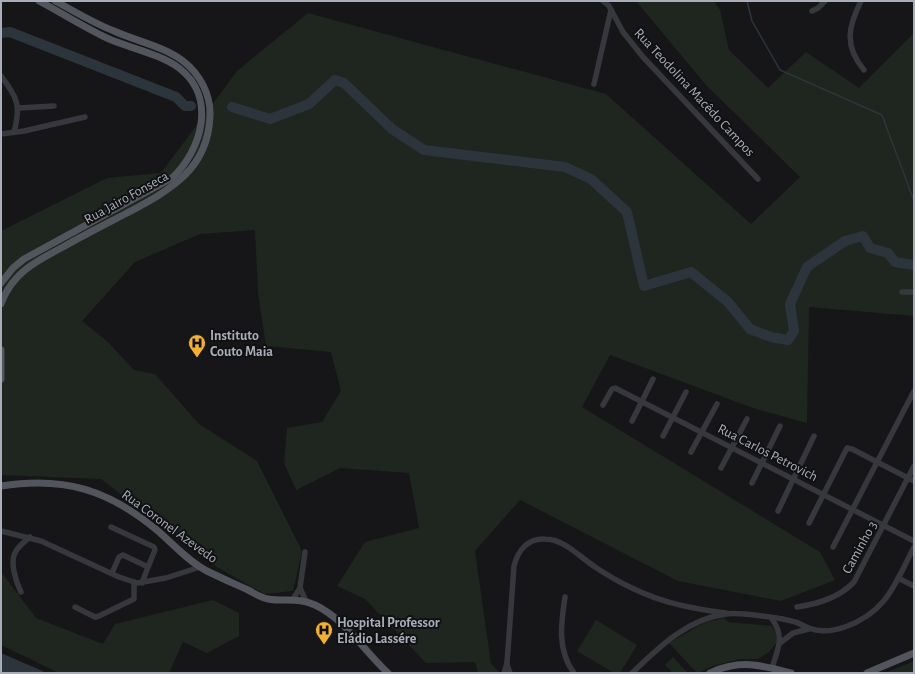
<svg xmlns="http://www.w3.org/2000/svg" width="915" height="674" viewBox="0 0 915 674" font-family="'Alegreya Sans',sans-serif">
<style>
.green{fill:#1e261f}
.water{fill:#2c353c}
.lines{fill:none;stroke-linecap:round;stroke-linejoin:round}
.stream{stroke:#2c353c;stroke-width:1.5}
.river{stroke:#2c353c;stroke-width:10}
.minor{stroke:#37383d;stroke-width:5.5}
.major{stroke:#53555c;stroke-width:7}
.labels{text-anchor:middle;stroke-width:4;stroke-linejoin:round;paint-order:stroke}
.street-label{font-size:14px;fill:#a8adb8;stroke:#111113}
.poi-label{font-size:14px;font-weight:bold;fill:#a8adb8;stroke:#111113;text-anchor:start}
</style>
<rect width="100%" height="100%" fill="#161618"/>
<!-- green -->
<g class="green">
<polygon points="636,1 714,1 720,10 729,50 768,88 806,52 859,88 914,33 914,316 809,307 807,423 753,408 610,355 582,407 820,552 835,580 781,601 678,581 520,500 475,551 491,664 500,673 478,673 475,662 426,663 365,599 337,586 365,542 419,528 409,473 340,468 296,490 284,463 287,428 322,422 341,391 331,352 266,346 258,293 255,230 200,234 135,262 82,321 108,342 134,370 155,374 199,424 257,461 302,551 293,591 264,594 210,563 101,479 1,475 1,231 107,178 161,173 237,71 308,13 606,94 751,224 800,177 706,85"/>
<polygon points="1,572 36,618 103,644 115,624 213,600 239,613 239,636 207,653 183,642 169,673 59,673 1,645"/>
<polygon points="724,618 728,622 772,626 776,633 777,642 769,652 758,659 740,659 713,666 697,673 669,643 704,623"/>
<polygon points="596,620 637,645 620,673 614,673 577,651"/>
<polygon points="673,657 687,672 686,673 673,673 665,665"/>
<polygon points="914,661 914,673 885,673"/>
</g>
<!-- water -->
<polygon class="water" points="1,653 47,673 1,673"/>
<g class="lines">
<!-- stream -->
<polyline class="stream" points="747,1 752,21 780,70 882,115 914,201"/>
<!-- river -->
<g class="river">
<polyline points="1,33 10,32 176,97 185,106 191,106"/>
<polyline points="232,107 270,119 309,104 335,80 344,83 392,129 424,150 565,167 591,179 627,212 644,286 691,272 728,302 750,329 771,337 788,340 794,331 790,304 807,267 845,241 863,236 870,248 888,253 895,262 914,265"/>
</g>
<!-- minor -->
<g class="minor">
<polyline points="603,1 609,6 623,32 643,57 758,179"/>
<path d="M861,1C848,27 844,46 864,70"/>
<polyline points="812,11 818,8 825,1"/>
<path d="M1,76C18,98 21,106 14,132"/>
<polyline points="594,84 611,10"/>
<polyline points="19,108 54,106"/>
<polyline points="1,134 24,131 85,117"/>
<polyline points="902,292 914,292"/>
<polyline points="603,405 612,389 615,388 914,541"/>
<polyline points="632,421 653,379"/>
<polyline points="663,436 686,392"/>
<polyline points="691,452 717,404"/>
<polyline points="721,468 747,419"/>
<polyline points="752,483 780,426"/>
<polyline points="778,511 814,436"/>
<polyline points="809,523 847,448 852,449 914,481"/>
<polyline points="111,527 154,547 155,550 148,567"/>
<polyline points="1,531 41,541 119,577 137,583 166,578 200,567"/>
<polyline points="833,547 914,391"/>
<polyline points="112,573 119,557 123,555 148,567 142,583"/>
<polyline points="898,578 914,586"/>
<polyline points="300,588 306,601"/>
<path d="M21,592C16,582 9,561 16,551C19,546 25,541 30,537"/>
<path d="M565,597C561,623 557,651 574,673"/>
<polyline points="293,599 300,588 305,552"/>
<polyline points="75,607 95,617 99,616 134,599 134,582"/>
<path d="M797,607C818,604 839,598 854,582L914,466"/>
<polyline points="780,643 793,633 809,629"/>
<polyline points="507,664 510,673"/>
<path d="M772,668C778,648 785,637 772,619"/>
<path d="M504,673L507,663L514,566C518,550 528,538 545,539C564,539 580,557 595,567C607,575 619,582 632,588C662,603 694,609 726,613"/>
<path d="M632,673C659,647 687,619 726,614C737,612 784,618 795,622C800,623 804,627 809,628C821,633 833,631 845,627C887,612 895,584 914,547"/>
</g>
<!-- major -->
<g class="major">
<path d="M1,283L13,268L24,259L172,178C202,150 217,97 179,68C160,54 130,48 109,39C85,28 62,13 39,1"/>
<path d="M1,304C11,274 36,261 63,247C84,235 106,224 127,213C170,190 208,170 210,116C211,95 200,74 183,61C163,46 136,41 114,31C93,23 74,11 55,1"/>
<polyline points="1,350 1,379"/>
<path d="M1,486C65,476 109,490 158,531C173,544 189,562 207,571C221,578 235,584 248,590C254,593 261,598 268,599C284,602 299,597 315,605C345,619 364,651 388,673"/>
<path d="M710,673C740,659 761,665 791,673"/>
<polyline points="867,673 914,653"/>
</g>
</g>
<!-- icons -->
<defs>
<g id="hospital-pin" transform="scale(0.9)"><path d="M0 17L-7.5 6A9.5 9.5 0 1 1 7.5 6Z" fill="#f2b134" stroke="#111113"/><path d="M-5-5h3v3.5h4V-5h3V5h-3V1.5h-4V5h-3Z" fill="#111"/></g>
</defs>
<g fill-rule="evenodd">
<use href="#hospital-pin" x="197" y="343"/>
<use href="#hospital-pin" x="324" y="630"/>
</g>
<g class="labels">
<!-- street labels -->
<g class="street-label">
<text transform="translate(695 92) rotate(47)" y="5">Rua Teodolina Macêdo Campos</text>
<text transform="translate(126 197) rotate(-29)" y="5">Rua Jairo Fonseca</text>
<text transform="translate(768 452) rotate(27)" y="5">Rua Carlos Petrovich</text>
<text transform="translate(170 526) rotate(36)" y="5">Rua Coronel Azevedo</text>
<text transform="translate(859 547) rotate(-61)" y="5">Caminho 3</text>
</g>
<!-- poi labels -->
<g class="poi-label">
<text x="210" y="340">Instituto<tspan x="210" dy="16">Couto Maia</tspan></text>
<text x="337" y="627">Hospital Professor<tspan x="337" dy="16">Eládio Lassére</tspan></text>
</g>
</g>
<!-- border -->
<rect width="915" height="674" fill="none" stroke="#a8adb8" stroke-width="4"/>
</svg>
